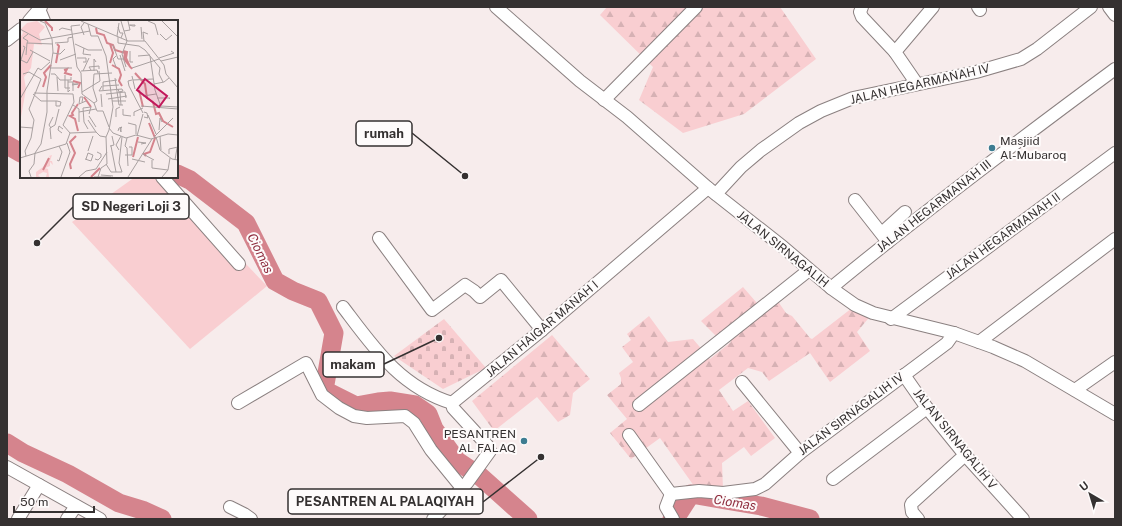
<svg xmlns="http://www.w3.org/2000/svg" width="1122" height="526" viewBox="0 0 1122 526" font-family="'Public Sans',sans-serif">
<style>
.forest{fill:url(#forest-firs)}
.cemetery{fill:url(#cemetery-stones)}
.pitch{fill:#f9ced1}
.lines{fill:none;stroke-linecap:round;stroke-linejoin:round}
.river{stroke:#d5848d;stroke-width:19}
.minor-casing{stroke:#8b8181;stroke-width:14}
.minor{stroke:#fff;stroke-width:12}
.poi-dot{fill:#3d7c91;stroke:#fefbfb;stroke-width:1.5}
.labels{text-anchor:middle;stroke-width:4;stroke-linejoin:round;paint-order:stroke}
.street-label{font-size:12px;fill:#353131;stroke:#fefbfb}
.poi-label{font-size:12px;fill:#353131;stroke:#fefbfb;text-anchor:start}
.water-label{font-size:13px;font-style:italic;fill:#903041;stroke:#fefbfb}
.inset-river{fill:none;stroke:#d5848d;stroke-width:2}
.inset-road{fill:none;stroke:#a9a1a1;stroke-width:1}
.view{fill:#c2185b;fill-opacity:0.15;stroke:#c2185b;stroke-width:2}
.inset-edge{fill:none;stroke:#353131;stroke-width:2}
.leader{fill:none;stroke:#353131;stroke-width:1.5}
.callout-dot{fill:#353131;stroke:#fefbfb;stroke-width:1.5}
.callout{fill:#fefbfb;stroke:#353131;stroke-width:1.5}
.callout-label{font-size:13px;text-anchor:middle;font-weight:bold;fill:#353131}
</style>
<defs>
<pattern id="forest-firs" width="22" height="20" patternUnits="userSpaceOnUse"><rect width="22" height="20" fill="#f9ced1"/><path d="M5 1l3.5 6h-7zM16 11l3.5 6h-7z" fill="#d6b1b4"/></pattern>
<pattern id="cemetery-stones" width="16" height="16" patternUnits="userSpaceOnUse"><rect width="16" height="16" fill="#f9ced1"/><path d="M2 7V4a2 2 0 0 1 4 0v3zM10 15v-3a2 2 0 0 1 4 0v3z" fill="#d6b1b4"/></pattern>
</defs>
<rect width="100%" height="100%" fill="#f7ecec"/>
<!-- forest -->
<g class="forest">
<polygon points="607,7 780,7 816,59 744,114 683,133 639,100 653,67 600,15"/>
<polygon points="743,287 763,310 777,300 786,313 792,316 810,338 812,339 852,308 872,314 857,332 870,351 830,382 810,353 769,381 762,372 748,368 719,390 733,411 748,401 775,438 751,456 744,447 722,463 723,489 694,486 660,438 631,459 610,433 627,419 607,395 621,384 621,378 619,373 633,362 622,347 631,340 627,334 649,316 668,342 693,339 710,359 731,342 725,333 718,338 701,321"/>
<polygon points="552,335 590,379 573,393 570,415 558,422 537,397 494,431 472,401"/>
</g>
<!-- cemetery -->
<polygon class="cemetery" points="444,319 486,368 443,389 394,356"/>
<!-- pitch -->
<polygon class="pitch" points="135,177 163,177 267,286 190,349 72,222"/>
<g class="lines">
<!-- river -->
<g class="river">
<polyline points="7,145 21,153"/>
<polyline points="177,174 190,180 246,223 275,281 293,291 318,301 334,333 324,390 356,406 378,402 390,401 415,405 428,414 434,429 457,461 481,477 528,519"/>
<polyline points="7,443 23,453 68,474 119,503 142,510 162,519"/>
<polyline points="672,519 678,514 691,494 761,506 810,519"/>
</g>
<!-- minor casing -->
<g class="minor-casing">
<g id="minor">
<polyline points="496,7 580,81 627,117 708,188 783,247 831,288 855,305 873,313 954,333 993,347 1025,361 1115,414"/>
<polyline points="862,7 860,12 862,17 895,52"/>
<polyline points="978,7 980,10"/>
<polyline points="1109,7 1115,15"/>
<polyline points="39,9 44,21"/>
<polyline points="29,21 41,7"/>
<polyline points="7,40 21,29"/>
<polyline points="917,84 895,52 933,7"/>
<polyline points="604,100 696,7"/>
<polyline points="162,177 239,264"/>
<polyline points="716,194 741,167 761,150 799,123 821,111 853,98 976,72 1021,59 1037,49 1091,7"/>
<polyline points="855,200 888,242"/>
<polyline points="882,233 905,212"/>
<polyline points="379,238 432,310 465,285 474,291 480,297 501,280 542,330"/>
<path d="M831,288C923,212 1019,140 1115,69"/>
<path d="M343,307C374,348 400,387 452,403"/>
<polyline points="891,319 1115,153"/>
<polyline points="979,342 1115,239"/>
<polyline points="904,375 927,408 965,455 1023,519"/>
<polyline points="742,382 800,453"/>
<polyline points="1075,390 1115,362"/>
<polyline points="238,403 306,363 322,395 339,408 354,416 367,418 405,416 414,423 431,450 462,488"/>
<polyline points="639,405 809,270"/>
<polyline points="629,435 671,494 699,491 723,493 755,489 765,484 800,453 947,343 954,333"/>
<polyline points="7,467 100,519"/>
<polyline points="833,479 927,408"/>
<polyline points="671,494 666,507 673,519"/>
<polyline points="230,507 244,514 251,519"/>
<polyline points="18,519 39,485"/>
<polyline points="67,519 76,506"/>
<polyline points="433,519 467,483 490,451 487,445 453,408 452,403 542,330 708,188"/>
<polyline points="918,519 912,512 911,505 912,503 965,455"/>
</g>
</g>
<!-- minor -->
<use href="#minor" class="minor"/>
</g>
<!-- markers -->
<g class="poi-dot">
<circle cx="992" cy="148" r="4"/>
<circle cx="524" cy="441" r="4"/>
</g>
<g class="labels">
<!-- street labels -->
<g class="street-label">
<text transform="translate(920 84) rotate(-13)" y="4">JALAN HEGARMANAH IV</text>
<text transform="translate(934 206) rotate(-38)" y="4">JALAN HEGARMANAH III</text>
<text transform="translate(1003 236) rotate(-36)" y="4">JALAN HEGARMANAH II</text>
<text transform="translate(783 249) rotate(39)" y="4">JALAN SIRNAGALIH</text>
<text transform="translate(542 329) rotate(-40)" y="4">JALAN HAIGAR MANAH I</text>
<text transform="translate(851 414) rotate(-37)" y="4">JALAN SIRNAGALIH IV</text>
<text transform="translate(955 439) rotate(51)" y="4">JALAN SIRNAGALIH V</text>
</g>
<!-- poi labels -->
<g class="poi-label">
<text x="1000" y="145">Masjiid<tspan x="1000" dy="14">Al-Mubaroq</tspan></text>
<text x="516" y="438" text-anchor="end">PESANTREN<tspan x="516" dy="14">AL FALAQ</tspan></text>
</g>
<!-- water labels -->
<g class="water-label">
<text transform="translate(261 253) rotate(64)" y="5">Ciomas</text>
<text transform="translate(735 502) rotate(9)" y="5">Ciomas</text>
</g>
</g>
<!-- overview -->
<g transform="translate(20 20)">
<rect width="158" height="158" fill="#f7ecec"/>
<path d="M17,1L25,7L19,14L22,25L14,24L11,48L4,57L6,69L1,97L0,18L3,13L1,9L7,3Z" fill="#f9ced1"/>
<path d="M32,135L30,141H32L33,145L30,142V146L25,148L28,149L29,157H26L27,153L23,152L18,155L20,157H16V152L23,147L30,137L29,136Z" fill="#f9ced1"/>
<path class="inset-river" d="M25,1L32,8V11M76,8L77,13L84,15L87,23L93,25L95,30L105,33L104,39L112,49M90,24L93,33L90,43M103,31L107,32L106,38L110,47M36,43L39,26L37,24M92,45L99,49L101,55L99,61L102,66M44,50L47,49L45,53L52,55M115,53L125,64L127,78L133,82L136,94L139,93L143,101L153,107M53,61L60,63L58,68M23,67L26,57L24,53L31,45M119,70L123,87M64,77L71,87M58,84L52,93L53,95L50,96L55,99L58,111M126,136L124,134L130,132L135,118L129,103M113,137L118,117M51,149L50,144L55,133L50,122L56,116M23,150L29,138M71,157L80,148"/>
<path class="inset-road" d="M61,1L108,21H125L144,45L146,54L158,68M101,1L107,21L102,34M128,1L135,4L138,15M142,1L158,17M64,3L61,7L64,15M68,4L71,16H78L86,36L93,87L89,110M60,5L51,6L57,47L61,53L62,74L74,83L77,91H83L89,107M109,5L113,6H115V5H110M98,7L100,13H103L101,18M121,7L122,19M0,9L20,20L70,11M39,10L42,8L51,10M104,11L110,10L108,1M140,14L146,20L152,15M97,16L99,3M98,17V23L119,26L125,30L140,48M124,21L123,12L128,14M7,23L8,21L3,18L8,14M35,23L48,22V18L53,17M55,24L68,30H82M93,25L98,39H103M64,28L63,34L71,35M10,30L30,41M110,31V42H113M33,33L40,34L45,29M102,34L106,47M6,35L7,23L33,24M100,35L105,51M118,36L130,35M130,36L135,70L141,87M57,38H66V42H63M139,38L154,33L151,31M1,40L7,43L13,32M40,40L56,34M141,41L158,37M0,43L5,27L3,26M96,47L93,39L96,36M30,48H52M112,48L139,39M140,48L139,54L143,62M71,50L69,47L79,46V49M61,51L77,50L78,53M63,51L69,38M74,51V39L76,42M3,54L9,52L21,59L9,89L14,100L11,118L5,131L6,136M31,54H35L40,60H51V57M45,55V68H50M112,56L115,69M37,57L38,71M95,58L99,85H103M48,60V72L50,70M112,60L108,61L109,66L123,93M113,60L133,59M48,62H53V71M134,64L144,62L149,58M52,65L58,64H52M82,66L79,71L102,69L103,71L99,72L98,69M83,66L99,65M83,70V62L97,60M62,72L80,61L79,51M14,73L53,74L54,82L43,105L50,113M100,73L101,85M13,74L21,81H37M81,74L82,87M86,74L105,72L106,78M123,76L136,74M137,78H150L149,79M0,79L18,48L21,50L30,42M88,79L107,76M36,81V86H40L41,82L37,81M92,81H106M62,82L63,77H60L59,84L66,81M74,83L77,81L73,68L74,54L92,53M53,85L59,89V102M121,86L158,89M141,86L158,87M63,88L64,102L68,109M63,88L71,87L69,94M103,89V95L111,96M59,92L76,89M128,95L136,114M69,96L76,107M114,96V92L123,88M96,97V89L100,87M124,97L128,98L127,93L124,92M68,100L76,112M108,103L116,105V114M0,107L13,108M31,108L29,105L33,97M89,108L93,113L106,118L116,115L131,119L148,114L158,115M139,110L140,98L142,102M98,111L99,108L102,107L100,109L101,112V108M42,113L38,110L39,106L43,109M80,116L86,117L89,110M117,116L123,94M140,116L141,130M134,117L153,98M136,117L140,130L152,139L158,140M107,118L105,126L107,128L108,146M31,119L30,108L35,105L39,89M118,122L126,123L121,124M90,126L94,125L92,116M91,126L96,152M99,130L96,125L101,116M68,131L73,116M15,133L21,124L27,92V71L33,32L32,19L25,3L20,1M123,134L134,140M149,134V129L158,127M105,135H112V127H109M0,138L46,124L50,113L76,112L80,116M65,139L71,141L73,135L68,133L66,139M75,139L78,140L81,137V134L77,132M112,139L125,142M37,140L39,141L42,132L39,126M132,140V148L148,150M155,140L157,128M86,144L91,152H102M102,152L99,143L102,117M81,155L93,156M11,157L9,151L14,144L15,133M41,157L50,132L47,123M59,157L66,151L76,149L87,132M74,157H91M78,157L81,148L87,144L86,117M108,157L132,119M142,157L148,150L150,138"/>
<path class="view" d="M125,59L147,76L139,87L117,70Z"/>
<rect width="158" height="158" class="inset-edge"/>
</g>
<!-- callouts -->
<path class="leader" d="M465 176L412 133M37 243L73 207M439 338L384 364M541 457L483 502"/>
<g class="callout-dot">
<circle cx="465" cy="176" r="4"/>
<circle cx="37" cy="243" r="4"/>
<circle cx="439" cy="338" r="4"/>
<circle cx="541" cy="457" r="4"/>
</g>
<g class="callout">
<rect x="356" y="121" width="56" height="25" rx="4"/>
<rect x="73" y="194" width="116" height="25" rx="4"/>
<rect x="323" y="352" width="61" height="25" rx="4"/>
<rect x="288" y="489" width="195" height="25" rx="4"/>
</g>
<g class="callout-label">
<text x="384" y="138">rumah</text>
<text x="131" y="211">SD Negeri Loji 3</text>
<text x="353" y="369">makam</text>
<text x="385" y="506">PESANTREN AL PALAQIYAH</text>
</g>
<!-- border -->
<rect width="1122" height="526" fill="none" stroke="#353131" stroke-width="16"/>
<!-- north arrow -->
<g transform="translate(1090 494) rotate(322)" stroke="#fefbfb" stroke-width="3" paint-order="stroke">
<path d="M0-3L7 15L0 10L-7 15Z" fill="#353131"/>
<text y="-6" font-size="11" font-weight="bold" text-anchor="middle" fill="#353131">U</text>
</g>
<!-- scale -->
<path d="M14 506v6h80v-6" fill="none" stroke="#353131" stroke-width="2"/>
<text x="20" y="506" font-size="12" fill="#353131" stroke="#fefbfb" stroke-width="3" paint-order="stroke">50 m</text>
</svg>
